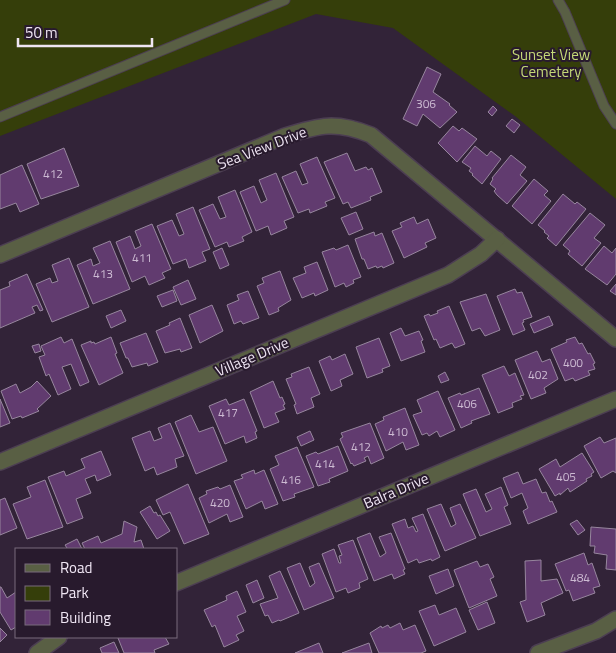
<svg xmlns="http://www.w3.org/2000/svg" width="616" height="653" viewBox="0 0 616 653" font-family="'Titillium Web',sans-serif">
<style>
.green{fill:#353e0a}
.building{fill:#613b6f;stroke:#97869e}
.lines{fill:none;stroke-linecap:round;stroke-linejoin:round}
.lane-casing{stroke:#4c3e52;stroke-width:11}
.street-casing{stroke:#4c3e52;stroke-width:18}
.lane{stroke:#595f44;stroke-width:9}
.street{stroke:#595f44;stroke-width:15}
.labels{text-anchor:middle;stroke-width:4;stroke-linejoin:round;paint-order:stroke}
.number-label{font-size:12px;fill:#ccbad2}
.park-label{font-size:15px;fill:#c4d977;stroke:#281a2d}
.street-label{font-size:15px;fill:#efe5f3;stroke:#281a2d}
</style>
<rect width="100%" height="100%" fill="#322338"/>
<!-- green -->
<polygon class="green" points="0,0 616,0 616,199 515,116 393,28 316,14 0,136"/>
<!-- building -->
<g class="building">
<polygon points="427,67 441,74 433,92 450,104 449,105 457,112 440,128 423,114 417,126 403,119"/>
<polygon points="493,106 497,110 492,116 488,112"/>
<polygon points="512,119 520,125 514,133 506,126"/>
<polygon points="453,126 459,131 462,128 477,139 457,162 438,143"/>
<polygon points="475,146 487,156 491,151 501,159 482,184 472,175 473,174 469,171 471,168 462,162"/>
<polygon points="64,148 79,186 41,199 27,164"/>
<polygon points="347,153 355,171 366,167 368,170 372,168 382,192 370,197 371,200 351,208 348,202 343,204 324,162"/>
<polygon points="511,155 526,167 520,175 527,181 507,204 497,195 494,191 496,189 490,184 493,179 492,178"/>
<polygon points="317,157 335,198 325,202 327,206 310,213 309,209 298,213 282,177 296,171 302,185 308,183 300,164"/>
<polygon points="22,165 39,204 20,212 16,203 0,209 0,175"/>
<polygon points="276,173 294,217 284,221 287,228 271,235 268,226 256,231 240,192 254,186 261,203 267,200 259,180"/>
<polygon points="534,179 548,191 544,195 551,201 532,224 512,206"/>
<polygon points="235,190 252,232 242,237 244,241 229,247 227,242 215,247 199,210 213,204 220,219 226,217 218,197"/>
<polygon points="563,194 575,204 577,202 586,209 556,246 547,238 549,236 544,232 545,231 538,225"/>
<polygon points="193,207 210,249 202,252 206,261 189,268 186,259 173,264 157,226 172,220 179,236 184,234 176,214"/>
<polygon points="356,212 363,229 349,235 341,218"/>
<polygon points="590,213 605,225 594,238 601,243 582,266 568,254 570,251 563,245"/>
<polygon points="414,217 417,224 428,219 436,238 425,243 427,247 404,258 392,231 402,227 400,223"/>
<polygon points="152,224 171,269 162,273 165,278 149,285 145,276 132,282 116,242 130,236 135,249 141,246 135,231"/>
<polygon points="374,232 375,236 382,233 394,263 383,268 382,266 377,268 376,266 368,269 364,259 362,259 355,239"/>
<polygon points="110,241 130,289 93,304 77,265 91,259 93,266 100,263 93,248"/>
<polygon points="348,245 361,277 353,280 354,283 346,287 344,283 335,287 322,252 334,248 336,250"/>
<polygon points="604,246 612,253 616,248 616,274 607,285 585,269"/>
<polygon points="222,248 229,265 220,269 213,252"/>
<polygon points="69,258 89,307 52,322 36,284 50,278 52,283 58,281 52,265"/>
<polygon points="317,262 328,290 315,296 314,293 302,298 293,278 306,273 304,267"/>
<polygon points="280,271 291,300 278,308 279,311 269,315 257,286 264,283 262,278"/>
<polygon points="27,274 43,310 40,311 37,305 32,307 35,313 0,328 0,290 10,286 9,282"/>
<polygon points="188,280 196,299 181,305 173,287"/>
<polygon points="616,284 616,295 610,291"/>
<polygon points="515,289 517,293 522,292 532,317 523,320 524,322 522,323 525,330 513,335 497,296"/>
<polygon points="173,290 177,301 162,307 157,296"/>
<polygon points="248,291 259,318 243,324 241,321 234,324 227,305 239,300 237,295"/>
<polygon points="486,294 500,330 485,336 480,328 472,331 460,302"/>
<polygon points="212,305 223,331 200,343 189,315"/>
<polygon points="449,306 465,344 455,348 452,343 440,348 436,339 434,340 424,316 429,314 430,316 438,313 437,311"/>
<polygon points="121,310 126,321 111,328 106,316"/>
<polygon points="549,316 553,325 534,333 530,324"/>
<polygon points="180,318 192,348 181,352 180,349 165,353 156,331 170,325 169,323"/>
<polygon points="401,328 405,336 419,331 423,340 421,341 425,352 401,361 390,333"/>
<polygon points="146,333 158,362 148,366 147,363 132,367 128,358 126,358 120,343"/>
<polygon points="61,337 64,343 72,339 89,382 80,386 71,364 62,367 71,389 58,395 49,374 46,376 39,357 45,355 41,346"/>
<polygon points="111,337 117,353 115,354 123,373 99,385 81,345 91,341 91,343 94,342 95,344"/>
<polygon points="575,337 579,344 582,343 588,354 590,353 595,363 593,364 595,369 588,371 590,375 575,381 573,378 565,381 551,349 567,342 566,340"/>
<polygon points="379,338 390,366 382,369 383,372 367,378 356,347"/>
<polygon points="39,344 41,351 35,353 32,346"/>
<polygon points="537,351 542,362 550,359 558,379 544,388 546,393 531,399 515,360"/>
<polygon points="345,354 353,374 340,380 342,386 331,391 319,361 330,356 332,360"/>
<polygon points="504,366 509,376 515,373 524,395 520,396 522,399 512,403 513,407 498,413 482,375"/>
<polygon points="309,367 320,394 311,398 314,407 297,414 294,405 296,404 286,379 292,377 291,374"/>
<polygon points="445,372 449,380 441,383 438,376"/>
<polygon points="37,381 51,396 37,409 39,411 22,418 21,416 12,419 1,391 16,384 20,393 31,387"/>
<polygon points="273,381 280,398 282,397 285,404 283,405 285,409 275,413 279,422 264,428 250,392"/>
<polygon points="479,388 490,414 471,421 472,423 461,428 448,398 460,393 461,395"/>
<polygon points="438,391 455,430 440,437 437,431 429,436 427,433 422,435 413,415 422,412 417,400"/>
<polygon points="0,399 10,423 0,427"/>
<polygon points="226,399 229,405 244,399 257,431 255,432 257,438 246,443 244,436 225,444 209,406"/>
<polygon points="405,408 419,445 406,450 403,442 386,451 375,424 384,420 383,417"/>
<polygon points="191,415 199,432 213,427 227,461 196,474 175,422"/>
<polygon points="170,423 184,456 175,459 177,467 157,475 154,467 145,471 132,438 150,431 154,441 162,438 158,428"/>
<polygon points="370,423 384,458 371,464 368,456 364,458 366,461 354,466 352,463 351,464 340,439 343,437 341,433"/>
<polygon points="310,431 314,440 301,446 297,437"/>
<polygon points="600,437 604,443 616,438 616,473 613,471 601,478 584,446"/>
<polygon points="338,446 348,471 329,479 330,482 318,486 306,456 316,452 318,454"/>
<polygon points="297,447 314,487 294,494 295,497 283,501 270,469 279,465 275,456"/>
<polygon points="101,451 111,475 97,481 95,475 85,479 91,493 76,499 83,518 67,524 48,477 64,471 66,476 85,468 81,459"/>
<polygon points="582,453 594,472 591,474 592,476 586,479 587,481 570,492 568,488 560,495 560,493 555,496 539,469 556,459 560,467"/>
<polygon points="254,470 255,474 264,470 278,504 265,509 262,501 246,509 234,481 243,478 241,475"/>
<polygon points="518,472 523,484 536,479 542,493 546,492 550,502 552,501 557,512 528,524 523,511 528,508 522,493 511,498 503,478"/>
<polygon points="45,480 63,527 27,539 13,504 31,497 27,487"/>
<polygon points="188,484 209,534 184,544 170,512 163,515 156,500"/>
<polygon points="230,485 243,517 230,522 227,514 209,523 199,498 207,494 206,491 218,487 220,489"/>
<polygon points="501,487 508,505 504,507 511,524 480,536 463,494 476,489 486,512 492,509 485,494"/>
<polygon points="5,498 17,528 0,535 0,500"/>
<polygon points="441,504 451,527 456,524 450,508 460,504 476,538 445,551 427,509"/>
<polygon points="150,506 154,513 156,512 158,516 160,515 170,531 157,539 140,512"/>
<polygon points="423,514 440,557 432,561 431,559 419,563 417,559 408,563 392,524 405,519 408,528 413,526 416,532 418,531 412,518"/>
<polygon points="577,520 585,530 578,535 570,524"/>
<polygon points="124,521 137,527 134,542 141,540 144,549 85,549 82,543 98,536 101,543 122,534"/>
<polygon points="591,527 616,529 616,570 606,569 607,555 594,553 595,546 590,546"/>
<polygon points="370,533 380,557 386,553 379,537 391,533 405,569 403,570 405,574 394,579 392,574 374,581 357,538"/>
<polygon points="77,539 82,549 64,549 67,548 65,545"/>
<polygon points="353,540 368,579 359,583 360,588 348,593 346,588 336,592 322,554 334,549 339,563 341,563 339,556 342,555 338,545"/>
<polygon points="584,553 588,565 592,563 600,586 593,588 595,593 573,601 569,590 566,591 555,564"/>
<polygon points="541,560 541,581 557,579 563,593 541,603 545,615 527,622 520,602 526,600 525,561"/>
<polygon points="477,561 480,567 488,564 494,577 490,579 497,596 469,608 454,570"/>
<polygon points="300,563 310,587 315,583 309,567 319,563 334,598 304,610 287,568"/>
<polygon points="448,569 454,586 436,594 429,576"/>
<polygon points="280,571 299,613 280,621 279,620 272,623 268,615 265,616 260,604 278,598 269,576"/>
<polygon points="257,580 264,598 253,603 246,585"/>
<polygon points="0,587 1,587 7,598 16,592 16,627 11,630 0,612"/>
<polygon points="237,591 246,612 237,616 244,631 236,635 239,640 224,647 215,625 212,627 204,610 227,600 226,596"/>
<polygon points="487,602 495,623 478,630 469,610"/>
<polygon points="435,605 439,615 456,608 466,632 434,646 419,611"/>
<polygon points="400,623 403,630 415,625 426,651 421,653 379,653 370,633 381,626 382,628 388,625 390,628"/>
<polygon points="0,628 7,635 0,642"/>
<polygon points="120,637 165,637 169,644 154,650 155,653 124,653 118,638"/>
<polygon points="114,642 119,653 102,653 100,648"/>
<polygon points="319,643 323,653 295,653"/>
<polygon points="369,643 372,653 342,653"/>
</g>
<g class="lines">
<!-- lane casing -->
<g class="lane-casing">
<g id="lane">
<polyline points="558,0 565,12 604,106 616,124"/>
<polyline points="0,117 285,0"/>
</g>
</g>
<!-- street casing -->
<g class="street-casing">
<g id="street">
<path d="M0,255L285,136C320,125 336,121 371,135L616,339"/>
<polyline points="0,462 448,275 481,254 497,239"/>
<polyline points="176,583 616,399"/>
<polyline points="37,653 59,637"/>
<polyline points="538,653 596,631 616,619"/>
</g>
</g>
<!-- lane -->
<use href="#lane" class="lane"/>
<!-- street -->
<use href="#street" class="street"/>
</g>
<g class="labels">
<!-- number labels -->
<g class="number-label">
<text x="426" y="108">306</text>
<text x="53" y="178">412</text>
<text x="142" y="262">411</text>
<text x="103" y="278">413</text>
<text x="573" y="367">400</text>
<text x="538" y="379">402</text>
<text x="467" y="408">406</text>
<text x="228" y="417">417</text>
<text x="398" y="436">410</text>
<text x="361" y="451">412</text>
<text x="325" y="468">414</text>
<text x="566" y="481">405</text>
<text x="291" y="484">416</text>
<text x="220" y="507">420</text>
<text x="580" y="582">484</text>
</g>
<!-- park labels -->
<g class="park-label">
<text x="551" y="60">Sunset View<tspan x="551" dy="17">Cemetery</tspan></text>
</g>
<!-- street labels -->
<g class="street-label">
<text transform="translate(262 148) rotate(-21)" y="5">Sea View Drive</text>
<text transform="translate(252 357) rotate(-23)" y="5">Village Drive</text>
<text transform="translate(396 491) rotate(-23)" y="5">Balra Drive</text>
</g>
</g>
<!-- legend -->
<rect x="15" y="548" width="162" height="90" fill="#281a2d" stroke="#786b7c"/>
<rect x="25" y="564" width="25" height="8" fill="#595f44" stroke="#786b7c"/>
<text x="60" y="573" font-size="15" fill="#efe5f3">Road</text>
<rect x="25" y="586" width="25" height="15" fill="#353e0a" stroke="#786b7c"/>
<text x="60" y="598" font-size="15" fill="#efe5f3">Park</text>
<rect x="25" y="610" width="25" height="15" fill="#613b6f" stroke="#786b7c"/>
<text x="60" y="623" font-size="15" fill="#efe5f3">Building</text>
<!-- scale -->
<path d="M18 38v8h134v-8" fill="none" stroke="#efe5f3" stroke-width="2.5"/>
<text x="25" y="38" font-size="15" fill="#efe5f3" stroke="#281a2d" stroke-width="4" paint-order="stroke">50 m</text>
</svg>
